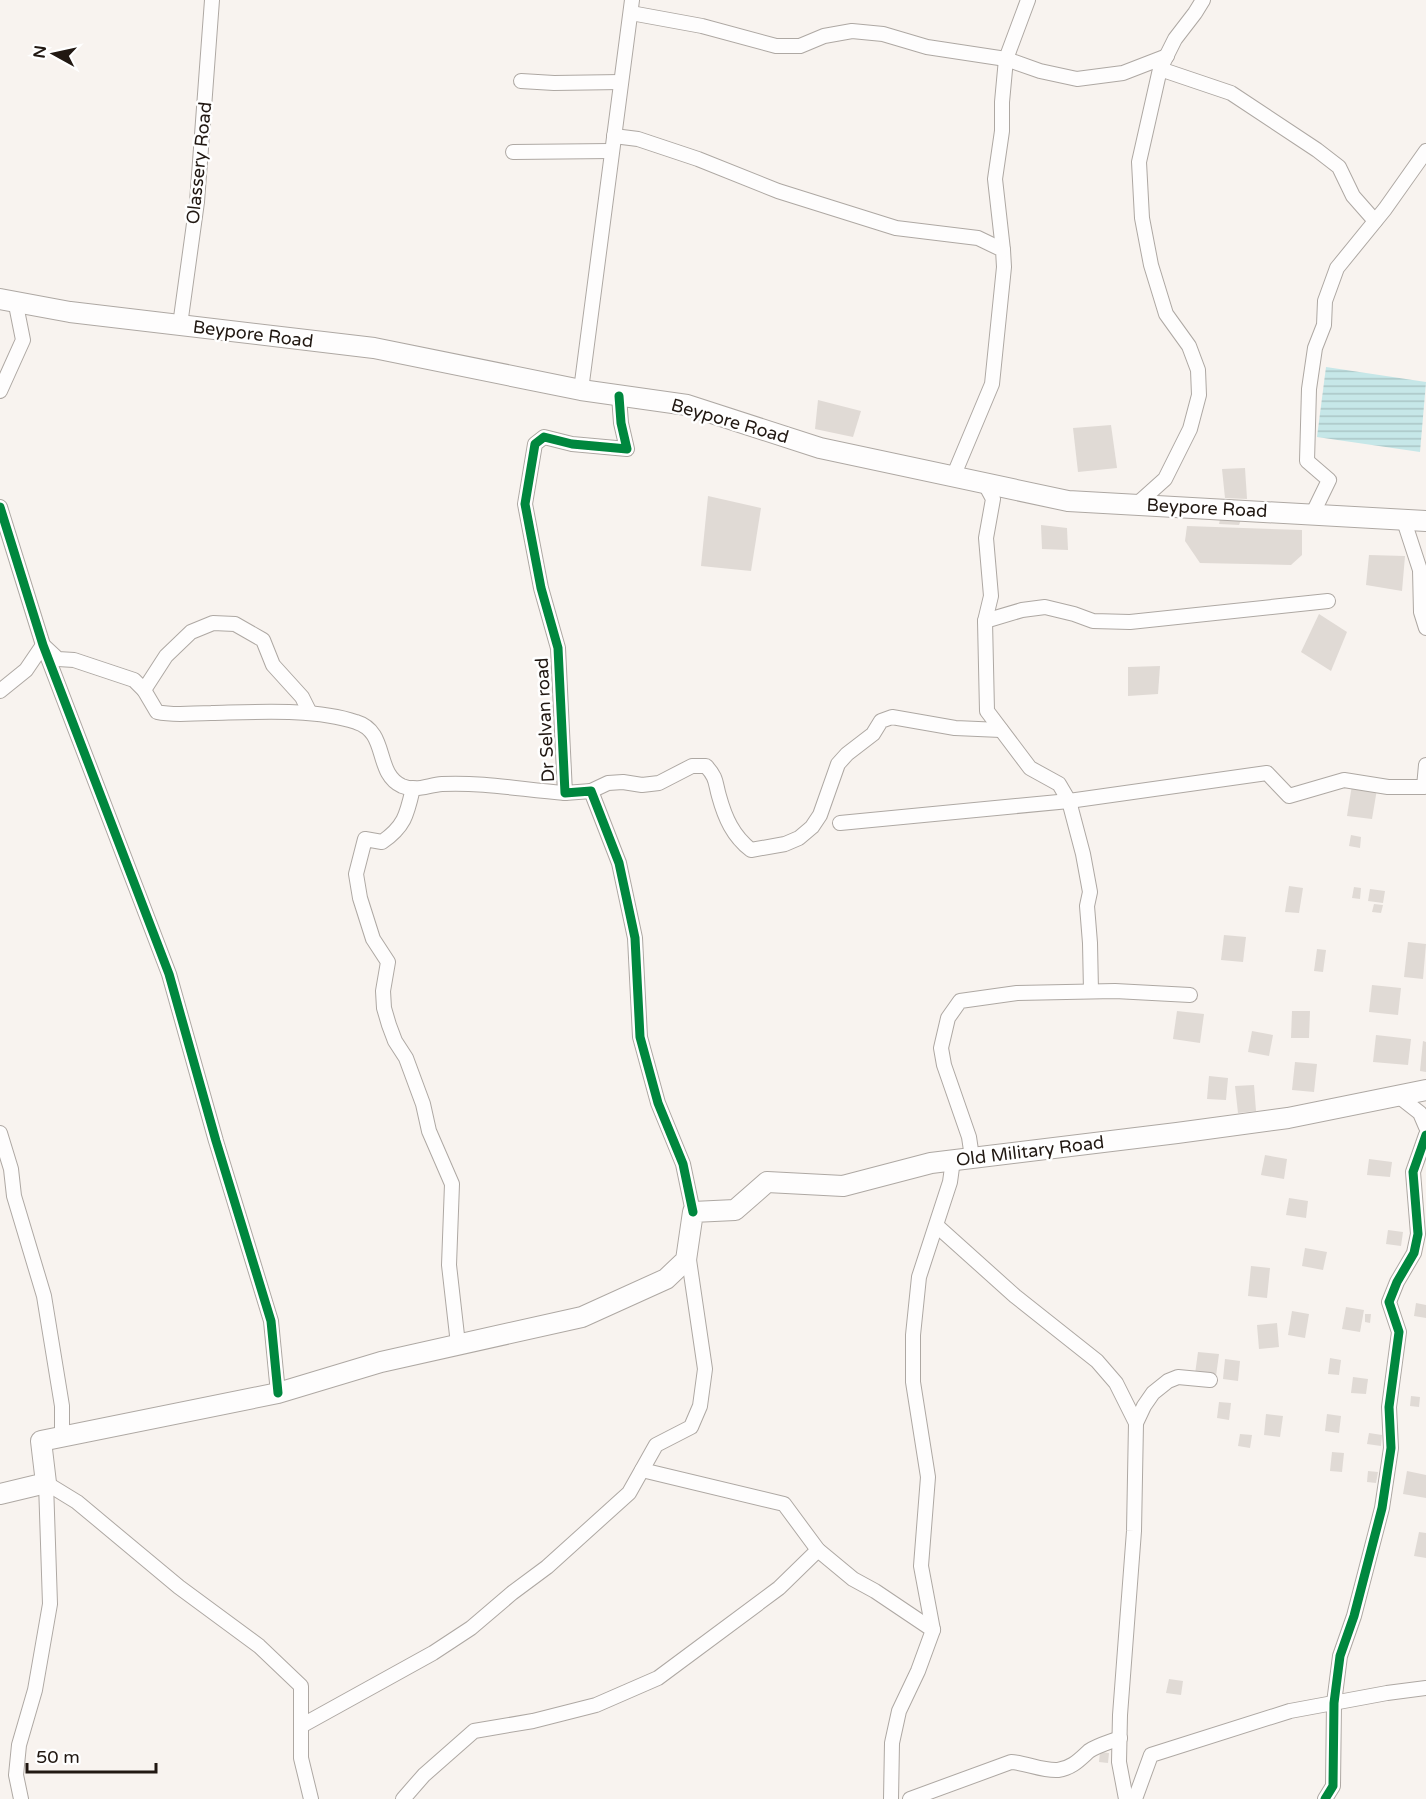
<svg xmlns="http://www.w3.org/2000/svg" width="1426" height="1799" viewBox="0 0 1426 1799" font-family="'Varela Round',sans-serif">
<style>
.water{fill:url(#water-rules)}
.building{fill:#e0dad5}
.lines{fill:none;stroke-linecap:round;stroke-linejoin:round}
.minor-casing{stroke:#aea8a3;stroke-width:16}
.secondary-casing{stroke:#aea8a3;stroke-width:22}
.minor{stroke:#fefdfd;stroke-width:14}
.secondary{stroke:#fefdfd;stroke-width:20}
.cycleway-casing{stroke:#fff;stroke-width:13}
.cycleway{stroke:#00873e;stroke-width:9}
.labels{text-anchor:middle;stroke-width:5;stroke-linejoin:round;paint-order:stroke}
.street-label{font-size:18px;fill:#211812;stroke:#fff}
</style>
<defs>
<pattern id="water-rules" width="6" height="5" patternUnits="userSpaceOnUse" patternTransform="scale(1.5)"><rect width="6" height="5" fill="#c6e7e8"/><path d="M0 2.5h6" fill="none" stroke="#aac5c6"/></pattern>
</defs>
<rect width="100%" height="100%" fill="#f8f3ef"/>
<!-- water -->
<polygon class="water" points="1326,367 1426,382 1420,452 1317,437"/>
<!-- building -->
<g class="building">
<polygon points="818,400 861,411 853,437 815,429"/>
<polygon points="1111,425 1117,468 1078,472 1073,428"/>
<polygon points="1245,468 1247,499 1225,498 1222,469"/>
<polygon points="708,496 761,508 751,571 701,566"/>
<polygon points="1221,515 1242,517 1239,525 1219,524"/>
<polygon points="1041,525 1067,528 1068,550 1042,549"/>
<polygon points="1187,526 1302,530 1302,555 1291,565 1200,563 1185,541"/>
<polygon points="1369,555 1405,556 1402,591 1366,585"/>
<polygon points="1319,614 1347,632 1331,671 1301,652"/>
<polygon points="1160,666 1158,694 1128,696 1128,667"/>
<polygon points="1352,785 1377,789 1372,819 1347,816"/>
<polygon points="1351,835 1361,837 1360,848 1349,846"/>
<polygon points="1289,886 1303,888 1299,913 1285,912"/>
<polygon points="1354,887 1361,888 1360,899 1352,898"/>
<polygon points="1370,889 1385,891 1383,903 1368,901"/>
<polygon points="1374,904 1383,905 1381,913 1372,912"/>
<polygon points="1224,935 1246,937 1243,962 1221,960"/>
<polygon points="1408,942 1426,944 1423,979 1404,977"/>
<polygon points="1317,949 1326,950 1323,972 1314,971"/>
<polygon points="1372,985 1401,988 1398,1015 1369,1012"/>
<polygon points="1177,1011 1204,1014 1200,1043 1173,1039"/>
<polygon points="1292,1011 1310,1011 1309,1038 1291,1038"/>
<polygon points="1252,1031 1273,1035 1269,1056 1248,1052"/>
<polygon points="1376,1035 1411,1039 1408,1065 1373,1062"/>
<polygon points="1423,1041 1426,1042 1426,1072 1420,1071"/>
<polygon points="1295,1062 1317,1064 1314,1092 1292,1090"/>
<polygon points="1209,1076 1228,1078 1226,1100 1207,1099"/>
<polygon points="1254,1085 1256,1111 1238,1113 1235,1086"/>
<polygon points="1265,1155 1287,1159 1284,1179 1261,1175"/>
<polygon points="1369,1159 1392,1162 1390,1177 1367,1175"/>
<polygon points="1289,1198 1308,1201 1306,1218 1286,1215"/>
<polygon points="1388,1230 1403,1232 1401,1246 1386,1244"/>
<polygon points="1305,1248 1327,1252 1323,1270 1302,1266"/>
<polygon points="1251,1266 1270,1268 1267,1298 1248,1296"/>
<polygon points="1416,1303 1426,1305 1426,1318 1414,1316"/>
<polygon points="1346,1307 1364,1310 1360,1332 1342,1329"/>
<polygon points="1292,1311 1309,1314 1305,1338 1288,1335"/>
<polygon points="1365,1314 1371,1314 1370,1323 1365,1322"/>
<polygon points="1277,1323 1279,1347 1259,1349 1257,1325"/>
<polygon points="1198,1352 1219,1354 1216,1376 1195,1374"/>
<polygon points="1330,1358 1341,1360 1339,1375 1328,1374"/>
<polygon points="1225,1359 1240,1361 1238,1381 1223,1379"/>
<polygon points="1353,1377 1368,1379 1366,1394 1351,1393"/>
<polygon points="1411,1396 1420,1397 1419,1407 1410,1406"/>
<polygon points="1219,1402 1231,1403 1229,1420 1217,1418"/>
<polygon points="1266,1414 1283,1416 1280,1437 1264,1435"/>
<polygon points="1327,1414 1341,1416 1339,1433 1325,1431"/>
<polygon points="1369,1433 1382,1435 1381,1446 1367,1444"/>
<polygon points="1240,1434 1252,1435 1250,1448 1238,1446"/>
<polygon points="1332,1452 1344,1453 1342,1472 1330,1471"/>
<polygon points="1368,1471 1378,1472 1376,1483 1367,1482"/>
<polygon points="1407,1471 1426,1475 1426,1498 1403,1494"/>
<polygon points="1419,1532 1426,1533 1426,1558 1414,1556"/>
<polygon points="1169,1679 1183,1681 1181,1695 1166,1693"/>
<polygon points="1100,1752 1109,1753 1108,1763 1099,1762"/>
</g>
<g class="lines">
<!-- minor casing -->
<g class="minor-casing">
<g id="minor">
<polyline points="631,13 702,26 776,46 800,46 824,36 852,31 883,34 927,47 1006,59 1040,71 1077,79 1123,73 1167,56"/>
<polyline points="1160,69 1231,93 1317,150 1339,167 1353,196 1375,221"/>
<polyline points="521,81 554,83 621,82"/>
<polyline points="614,136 638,139 698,159 778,191 896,228 978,238 1003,250 1004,267 992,384 953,477"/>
<polyline points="513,152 611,151"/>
<polyline points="1003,250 995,179 1002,131 1002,102 1006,59 1028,0"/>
<polyline points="180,325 197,202 212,0"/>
<polyline points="581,390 632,0"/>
<polyline points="0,391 23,340 16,305 8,302"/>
<polyline points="619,396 621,423 627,449 572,444 544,437 535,444 525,504 541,588 558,648 565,793 591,791 619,863 635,938 640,1037 658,1103 683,1164 693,1212"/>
<polyline points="979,483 986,486 993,499 986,538 991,596 985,621 987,711 1030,768 1059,784 1069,801 1083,854 1090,892 1087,906 1090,943 1091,991"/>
<polyline points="1136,505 1165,479 1190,429 1199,395 1198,370 1189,346 1166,314 1151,265 1142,218 1139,162 1160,69 1175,39 1195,13 1203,0"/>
<polyline points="0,507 43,645 169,974 216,1141 271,1321 278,1393"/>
<polyline points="1312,515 1329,480 1307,461 1309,389 1315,348 1324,325 1325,301 1337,268 1385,209 1426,151"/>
<polyline points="1404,521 1420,570 1421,612 1426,628"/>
<polyline points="985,621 1022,610 1045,607 1074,614 1093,621 1130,622 1328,601"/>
<polyline points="144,690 166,656 191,632 213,623 235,624 263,640 273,665 302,697 310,713"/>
<path d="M0,691L26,670L43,645L58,659L74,660L134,680L144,690L157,712C175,716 192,713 211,713C255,712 315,708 356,722C389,732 374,773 402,786C416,792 428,785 442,784C484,782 524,790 565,793"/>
<path d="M413,788C407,814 405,826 382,842L365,839L356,874L360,898L373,939L388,962L383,991L384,1008L389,1025L395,1041L406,1058L423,1104L429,1131L452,1184L449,1265L458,1344"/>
<path d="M591,791L608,783L623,782L642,785L659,783L692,766H706C717,778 715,782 719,796C725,818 733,836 751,850L785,844L799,838L812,827L820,815L838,764L847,754L873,734L881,721L892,717L955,728L1001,730"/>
<polyline points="840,823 1069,801 1267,773 1289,796 1344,780 1388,787 1424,787 1426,765"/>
<polyline points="1397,1095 1420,1113 1426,1127"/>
<polyline points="0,1133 11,1169 14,1196 44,1296 62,1406 62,1437"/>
<polyline points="972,1157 969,1137 944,1065 941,1048 948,1018 960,1001 1017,993 1115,991 1190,995"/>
<polyline points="937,1226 1015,1296 1097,1361 1116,1383 1136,1423"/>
<polyline points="642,1470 784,1504 818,1550 853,1579 875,1591 933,1630 918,1671 899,1711 892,1743 891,1799"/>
<polyline points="46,1483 77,1502 179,1587 259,1646 301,1686 301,1758 311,1799"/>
<polyline points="933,1630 921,1566 928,1477 913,1382 913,1335 919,1277 950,1182 953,1160"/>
<polyline points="301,1726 433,1653 471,1628 512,1593 547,1567 629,1493 656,1445 691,1427 700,1406 705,1369 688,1253"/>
<polyline points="21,1799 16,1775 19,1745 35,1690 50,1604 46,1483"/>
<polyline points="403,1799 424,1775 474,1731 533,1721 596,1705 658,1678 779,1588 818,1550"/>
<path d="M910,1799L1011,1762C1027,1763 1042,1771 1058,1770C1072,1768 1079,1760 1089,1751C1098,1745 1110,1742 1120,1738"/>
<polyline points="1126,1799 1119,1762 1120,1715 1134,1531 1136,1423 1144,1406 1153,1393 1168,1381 1178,1377 1210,1380"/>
<polyline points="1135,1799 1151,1755 1290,1711 1387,1693 1426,1688"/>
<polyline points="1325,1799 1333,1786 1334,1703 1340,1656 1354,1616 1382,1508 1391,1448 1389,1407 1399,1332 1389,1302 1397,1282 1414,1253 1418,1234 1413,1172 1426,1135"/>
</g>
</g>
<!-- secondary casing -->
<g class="secondary-casing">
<g id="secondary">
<polyline points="0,299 70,312 374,348 581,390 687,405 820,448 1068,501 1426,521"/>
<polyline points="0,1494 46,1483 41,1441 278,1393 381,1362 582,1317 666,1279 686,1260 693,1212 735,1210 767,1182 843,1186 931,1163 1177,1133 1288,1118 1426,1090"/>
</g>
</g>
<!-- minor -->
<use href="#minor" class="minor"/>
<!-- secondary -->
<use href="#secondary" class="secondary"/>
<!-- cycleway casing -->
<g class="cycleway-casing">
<g id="cycleway">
<polyline points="619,396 621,423 627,449 572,444 544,437 535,444 525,504 541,588 558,648 565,793 591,791 619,863 635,938 640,1037 658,1103 683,1164 693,1212"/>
<polyline points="0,507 43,645 169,974 216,1141 271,1321 278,1393"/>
<polyline points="1325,1799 1333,1786 1334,1703 1340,1656 1354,1616 1382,1508 1391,1448 1389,1407 1399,1332 1389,1302 1397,1282 1414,1253 1418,1234 1413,1172 1426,1135"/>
</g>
</g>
<!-- cycleway -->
<use href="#cycleway" class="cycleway"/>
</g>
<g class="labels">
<!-- street labels -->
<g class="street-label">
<text transform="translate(199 163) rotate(-84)" y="6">Olassery Road</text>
<text transform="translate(253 334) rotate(7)" y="6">Beypore Road</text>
<text transform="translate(730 421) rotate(16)" y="6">Beypore Road</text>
<text transform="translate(1207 508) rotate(3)" y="6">Beypore Road</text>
<text transform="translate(545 720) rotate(-93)" y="6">Dr Selvan road</text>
<text transform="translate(1030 1151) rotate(-7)" y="6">Old Military Road</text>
</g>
</g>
<!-- north arrow -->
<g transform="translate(54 54) rotate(278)" stroke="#ffffff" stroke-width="4.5" paint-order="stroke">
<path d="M0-4.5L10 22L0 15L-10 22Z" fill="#211812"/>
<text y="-9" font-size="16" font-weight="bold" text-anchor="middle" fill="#211812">N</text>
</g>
<!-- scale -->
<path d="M27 1763v9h129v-9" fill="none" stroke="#211812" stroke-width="3"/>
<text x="36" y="1763" font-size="18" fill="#211812" stroke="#ffffff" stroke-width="4.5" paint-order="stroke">50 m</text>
</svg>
